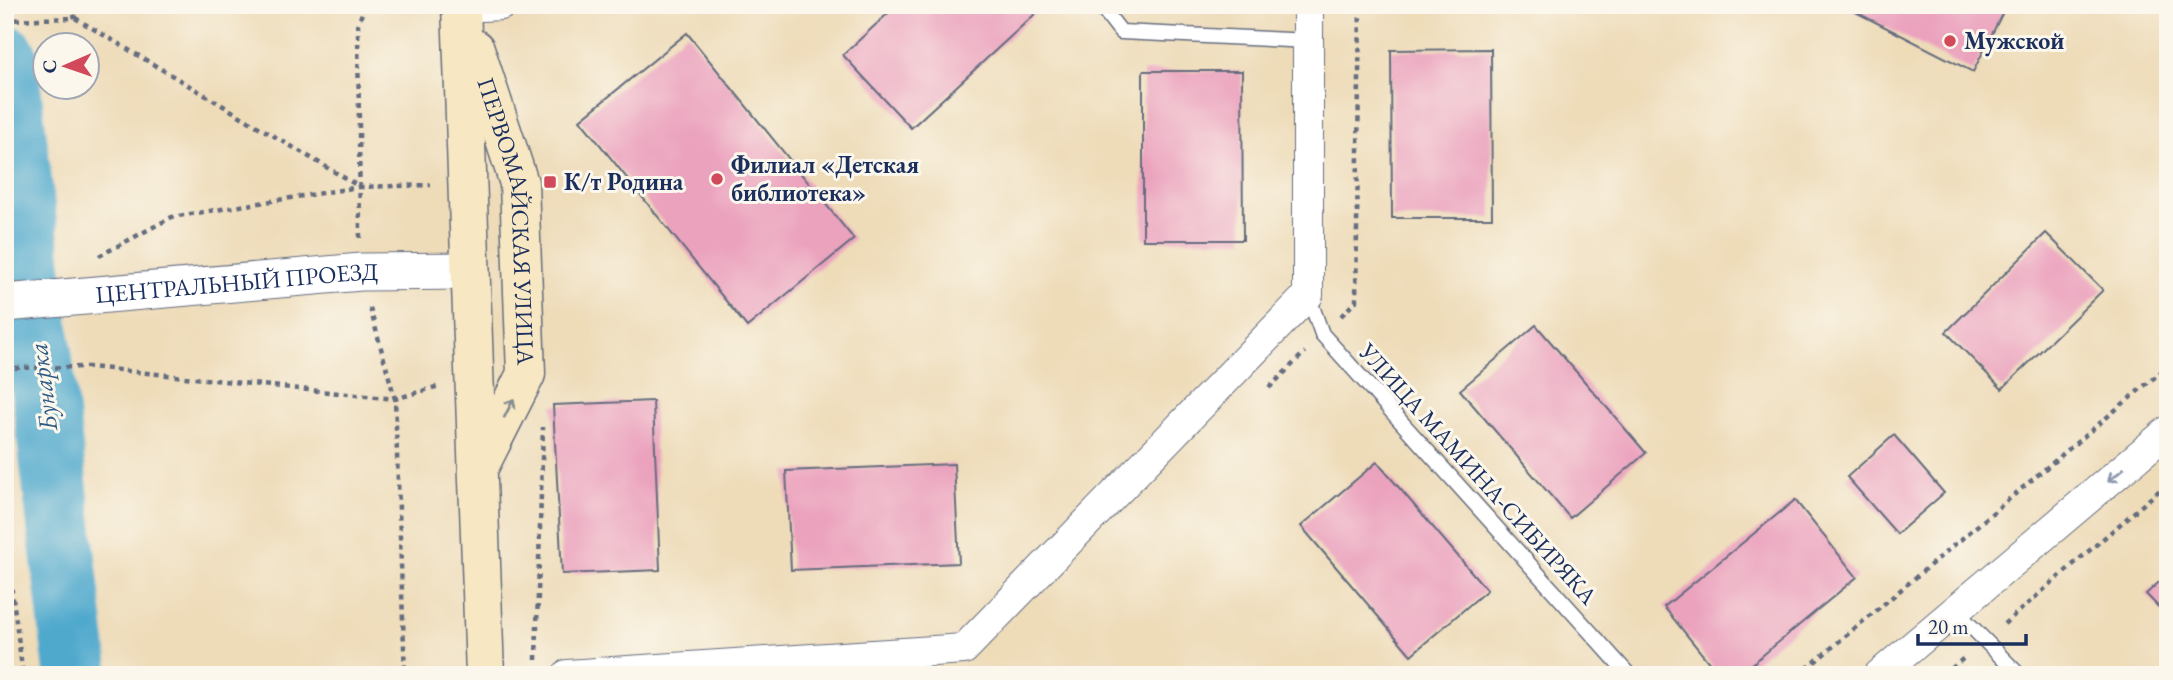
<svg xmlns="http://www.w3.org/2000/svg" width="2173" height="680" viewBox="0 0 2173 680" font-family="'EB Garamond',serif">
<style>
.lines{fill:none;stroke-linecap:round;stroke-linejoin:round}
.river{stroke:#4fa9cd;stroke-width:65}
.building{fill:#eba2bd}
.service-casing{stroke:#656c7e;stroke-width:17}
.minor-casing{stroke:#656c7e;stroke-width:32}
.tertiary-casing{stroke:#656c7e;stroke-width:39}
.secondary-casing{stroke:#656c7e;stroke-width:41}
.path{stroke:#656c7e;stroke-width:4.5;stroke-dasharray:5 5;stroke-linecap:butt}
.service{stroke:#fff;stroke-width:14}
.minor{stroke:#fff;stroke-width:30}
.tertiary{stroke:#fff;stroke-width:37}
.secondary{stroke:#f7e8c3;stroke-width:38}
.oneway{stroke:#898c90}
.oneway2{stroke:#8d97ae}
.poi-dot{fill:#d1495b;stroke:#fbf7ec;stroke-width:2.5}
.labels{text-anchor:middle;stroke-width:6;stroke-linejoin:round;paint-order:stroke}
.poi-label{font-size:24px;font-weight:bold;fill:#1b2f5e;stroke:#fbf7ec;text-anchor:start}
.street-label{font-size:24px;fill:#1b2f5e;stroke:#fbf7ec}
.water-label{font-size:26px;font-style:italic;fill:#2d5a85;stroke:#fbf7ec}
</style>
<rect width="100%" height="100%" fill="#fbf7ec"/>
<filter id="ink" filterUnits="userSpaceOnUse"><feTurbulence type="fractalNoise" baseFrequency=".0143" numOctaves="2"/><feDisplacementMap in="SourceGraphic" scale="14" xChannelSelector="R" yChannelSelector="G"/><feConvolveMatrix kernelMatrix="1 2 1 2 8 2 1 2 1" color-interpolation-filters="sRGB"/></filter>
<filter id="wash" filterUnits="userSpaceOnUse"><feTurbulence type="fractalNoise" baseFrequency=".00686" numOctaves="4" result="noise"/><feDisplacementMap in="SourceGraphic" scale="28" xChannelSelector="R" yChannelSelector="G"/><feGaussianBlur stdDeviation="1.57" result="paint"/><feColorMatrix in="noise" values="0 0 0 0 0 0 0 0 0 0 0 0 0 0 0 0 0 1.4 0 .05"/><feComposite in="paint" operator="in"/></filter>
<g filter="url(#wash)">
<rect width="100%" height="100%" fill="#eedcb9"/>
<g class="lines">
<!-- river -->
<polyline class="river" points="5,57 77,675"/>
</g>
<g id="blocks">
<!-- building -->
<g class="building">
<polygon points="897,5 1027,5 1035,14 911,128 843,55"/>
<polygon points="1842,5 1995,5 2004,10 1973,72"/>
<polygon points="687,33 854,239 747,327 580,120"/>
<polygon points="1491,49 1492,218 1392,218 1391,50"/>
<polygon points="1143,71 1242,71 1243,240 1143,240"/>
<polygon points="2046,233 2103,290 2002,389 1946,332"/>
<polygon points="1536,325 1646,453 1570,518 1460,390"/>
<polygon points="653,401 660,570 562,574 553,405"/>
<polygon points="1894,435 1944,493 1897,534 1847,477"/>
<polygon points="1377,462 1487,590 1411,655 1301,526"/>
<polygon points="954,464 959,563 791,570 786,471"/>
<polygon points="1795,500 1857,577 1739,675 1719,675 1664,607"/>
<polygon points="2168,574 2168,617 2146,594"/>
</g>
</g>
</g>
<g filter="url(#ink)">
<use href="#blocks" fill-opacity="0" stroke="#656c7e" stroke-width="2"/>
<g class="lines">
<!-- service casing -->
<g class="service-casing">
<g id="service">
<polyline points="1100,5 1121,32 1310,41"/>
<polyline points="1308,295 1322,334 1629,675"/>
<polyline points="1955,610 2019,675"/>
</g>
</g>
<!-- minor casing -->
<g class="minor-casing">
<g id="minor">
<polyline points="461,7 501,5"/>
<polyline points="567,675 964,649 1308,295 1308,5"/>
<polyline points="1879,675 2168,431"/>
</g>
</g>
<!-- tertiary casing -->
<g class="tertiary-casing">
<g id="tertiary">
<path id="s1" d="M5,303L361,272L470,271"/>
</g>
</g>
<!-- secondary casing -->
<g class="secondary-casing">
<g id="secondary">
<polyline points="461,5 485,675"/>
<path id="s2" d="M475,49L519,183L526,374L479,467"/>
</g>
</g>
<!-- path -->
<g class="path">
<polyline points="71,5 75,18"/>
<polyline points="5,20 75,18 360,187 431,185"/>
<polyline points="360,238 358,24 365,5"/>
<polyline points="99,256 172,217 359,187"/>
<polyline points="370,308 395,399 405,675"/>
<polyline points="1341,316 1356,301 1360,5"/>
<polyline points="5,368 90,367 395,399 439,386"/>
<polyline points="1269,388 1305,352"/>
<polyline points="5,538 23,675"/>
<polyline points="2004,624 2168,483"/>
<polyline points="536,660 543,427"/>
<polyline points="1799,675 2168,366"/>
<polyline points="1944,675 1965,657"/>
</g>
<!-- service -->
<use href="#service" class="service"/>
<!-- minor -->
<use href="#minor" class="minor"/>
<!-- tertiary -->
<use href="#tertiary" class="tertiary"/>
<!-- secondary -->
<use href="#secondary" class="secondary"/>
</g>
<!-- one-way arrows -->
<defs><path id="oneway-shaft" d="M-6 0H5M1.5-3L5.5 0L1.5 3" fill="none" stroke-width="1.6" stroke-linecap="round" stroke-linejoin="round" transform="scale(1.75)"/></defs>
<use class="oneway" href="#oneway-shaft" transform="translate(509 408) rotate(-63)"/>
<use class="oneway2" href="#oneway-shaft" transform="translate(2116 475) rotate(140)"/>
</g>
<!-- markers -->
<g class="poi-dot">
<circle cx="1950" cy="41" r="7"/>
<circle cx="717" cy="179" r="7"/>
<rect x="543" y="175" width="14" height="14" rx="3.5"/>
</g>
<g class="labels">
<!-- poi labels -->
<g class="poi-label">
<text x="1964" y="49">Мужской</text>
<text x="731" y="173">Филиал «Детская<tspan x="731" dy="28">библиотека»</tspan></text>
<text x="564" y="190">К/т Родина</text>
</g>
<!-- street labels -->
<g class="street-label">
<text dy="8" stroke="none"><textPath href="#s2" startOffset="177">ПЕРВОМАЙСКАЯ УЛИЦА</textPath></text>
<text dy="8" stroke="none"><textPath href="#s1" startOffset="233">ЦЕНТРАЛЬНЫЙ ПРОЕЗД</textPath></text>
<text transform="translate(1478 474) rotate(48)" y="8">УЛИЦА МАМИНА-СИБИРЯКА</text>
</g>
<!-- water labels -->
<g class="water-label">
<text transform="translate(43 387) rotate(-97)" y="9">Бунарка</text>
</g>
</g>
<!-- margin -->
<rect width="2173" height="680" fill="none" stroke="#fbf7ec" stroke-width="28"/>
<!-- north arrow -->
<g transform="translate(66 66) rotate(268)"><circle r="33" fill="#fbf7ec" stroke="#a1a7b3" stroke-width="2"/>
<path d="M0-5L12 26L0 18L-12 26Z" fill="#d1495b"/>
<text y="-10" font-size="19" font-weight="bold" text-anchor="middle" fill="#1b2f5e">С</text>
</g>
<!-- scale -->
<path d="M1918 634v10h108v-10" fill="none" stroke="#1b2f5e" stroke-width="3.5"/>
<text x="1928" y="634" font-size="21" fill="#1b2f5e" stroke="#fbf7ec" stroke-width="5" paint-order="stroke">20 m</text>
</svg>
